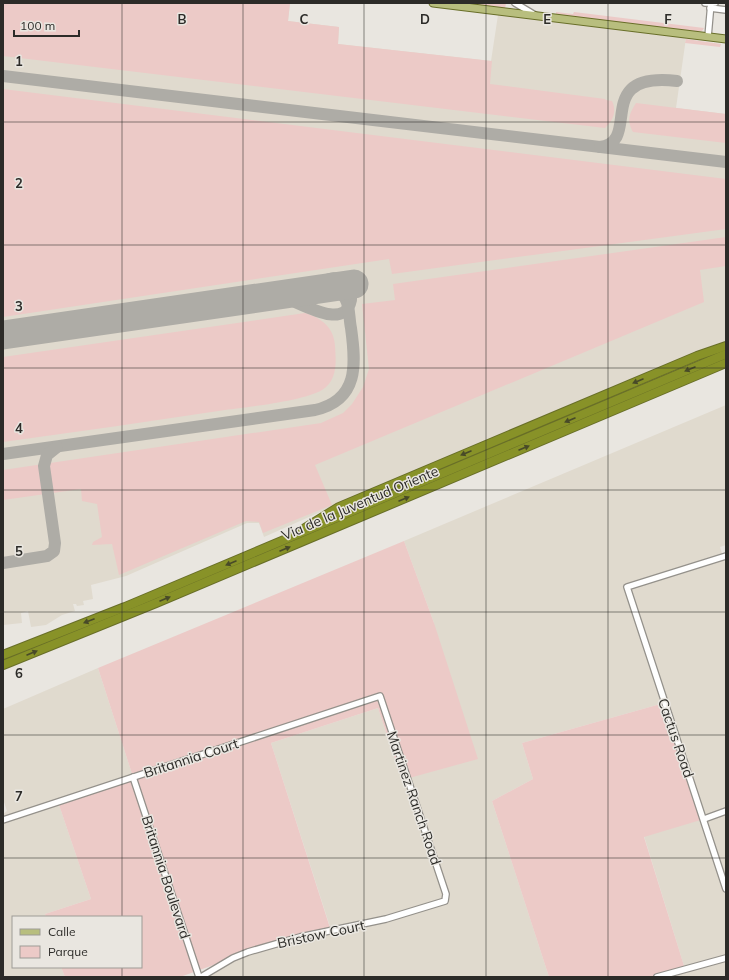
<svg xmlns="http://www.w3.org/2000/svg" width="729" height="980" viewBox="0 0 729 980" font-family="Mulish,sans-serif">
<style>
.built{fill:#e0dace}
.green{fill:#eccac7}
.lines{fill:none;stroke-linecap:round;stroke-linejoin:round}
.taxiway{stroke:#aeaca6;stroke-width:12}
.runway{stroke:#aeaca6;stroke-width:29}
.minor-casing{stroke:#94918b;stroke-width:8}
.major-casing{stroke:#686e28;stroke-width:9}
.highway-casing{stroke:#686e28;stroke-width:10}
.minor{stroke:#fff;stroke-width:5.5}
.major{stroke:#b8be7e;stroke-width:7}
.highway{stroke:#889228;stroke-width:8}
.oneway{fill:#484a28}
.grid{fill:none;stroke:#2c2b28;stroke-width:1;stroke-opacity:0.55}
.labels{text-anchor:middle;stroke-width:3;stroke-linejoin:round;paint-order:stroke}
.street-label{font-size:14px;fill:#2c2b28;stroke:#e9e6e0}
.grid-label{font-size:13px;text-anchor:middle;font-weight:bold;fill:#2c2b28;stroke:#e9e6e0;stroke-width:3;stroke-linejoin:round;paint-order:stroke}
</style>
<rect width="100%" height="100%" fill="#e9e6e0"/>
<!-- built -->
<g class="built">
<polygon points="3,3 290,3 288,21 339,27 338,44 491,61 498,15 686,38 676,108 726,114 726,343 397,478 264,537 259,523 247,523 126,576 91,585 93,599 83,601 84,605 77,606 76,604 73,604 75,611 62,615 46,625 31,627 28,611 21,613 22,623 3,625"/>
<polygon points="726,405 726,545 720,547 726,566 726,977 657,977 685,969 644,836 702,819 664,703 522,743 533,779 492,801 549,977 201,977 233,958 331,930 271,743 378,708 402,780 434,623 404,541"/>
<polygon points="98,668 133,777 58,802 91,899 45,914 46,917 13,917 13,967 61,967 65,977 3,977 3,814 7,811 3,799 3,709"/>
</g>
<!-- green -->
<g class="green">
<path d="M3,3H290L288,21L339,27L338,44L492,61L490,84L605,99L606,100L612,101C617,111 613,121 605,128L3,56Z"/>
<polygon points="459,3 506,3 505,9"/>
<polygon points="556,12 573,14 574,12 704,28 702,31 694,31 556,15"/>
<polygon points="686,39 721,44 720,47 685,43"/>
<polygon points="3,89 726,179 726,229 392,274 389,259 3,317"/>
<path d="M636,103L726,114V143L633,132C626,119 630,113 636,103Z"/>
<polygon points="726,237 726,266 700,270 704,302 315,465 332,505 263,533 259,522 246,521 119,575 112,544 92,545 93,542 102,537 97,504 82,501 81,489 3,500 3,470 321,423 343,413 352,404 363,387 369,369 362,304 395,300 393,284"/>
<path d="M305,313C321,318 334,327 335,346C336,361 338,380 322,390C303,401 249,407 225,410C151,421 77,432 3,442V357Z"/>
<polygon points="404,541 434,623 478,759 402,780 378,708 271,743 331,931 233,958 180,977 65,977 61,967 141,967 141,917 46,917 45,914 91,899 58,802 133,777 98,668"/>
<polygon points="664,703 704,819 644,837 685,969 657,977 549,977 492,801 533,779 522,743"/>
</g>
<g class="lines">
<!-- taxiway -->
<g class="taxiway">
<polyline points="3,76 726,162"/>
<path d="M600,147C643,142 591,71 677,81"/>
<path d="M270,296C274,296 279,296 283,297C300,302 345,332 351,300C352,294 350,287 345,283C329,270 320,288 305,291"/>
<path d="M3,454L315,410C359,400 356,364 351,328C349,319 350,306 345,298C340,292 333,290 326,288"/>
<polyline points="3,563 47,556 54,551 55,543 44,466 47,455 57,447"/>
</g>
<!-- runway -->
<polyline class="runway" points="3,335 354,284"/>
<!-- minor casing -->
<g class="minor-casing">
<g id="minor">
<polyline points="515,3 535,15"/>
<polyline points="705,3 715,3"/>
<polyline points="710,8 726,10"/>
<polyline points="708,37 711,3"/>
<polyline points="726,556 627,587 726,889"/>
<polyline points="133,777 199,977"/>
<polyline points="704,819 726,811"/>
<polyline points="3,820 380,696 446,894 445,901 386,919 300,937 248,952 233,958 201,977"/>
<polyline points="657,977 726,958"/>
</g>
</g>
<!-- major casing -->
<g class="major-casing">
<polyline id="major" points="433,3 726,39"/>
</g>
<!-- highway casing -->
<g class="highway-casing">
<g id="highway">
<polyline points="305,528 339,507 697,356 726,346"/>
<polyline points="3,655 125,607 726,354"/>
<polyline points="3,665 156,603 726,363"/>
</g>
</g>
<!-- minor -->
<use href="#minor" class="minor"/>
<!-- major -->
<use href="#major" class="major"/>
<!-- highway -->
<use href="#highway" class="highway"/>
</g>
<!-- one-way arrows -->
<defs><path id="oneway-solid" d="M-6-.8H1V-3.2L6.5 0L1 3.2V.8H-6Z"/></defs>
<g class="oneway">
<use href="#oneway-solid" transform="translate(690 369) rotate(157)"/>
<use href="#oneway-solid" transform="translate(638 381) rotate(157)"/>
<use href="#oneway-solid" transform="translate(570 420) rotate(157)"/>
<use href="#oneway-solid" transform="translate(524 448) rotate(-23)"/>
<use href="#oneway-solid" transform="translate(466 453) rotate(157)"/>
<use href="#oneway-solid" transform="translate(404 499) rotate(-23)"/>
<use href="#oneway-solid" transform="translate(285 549) rotate(-23)"/>
<use href="#oneway-solid" transform="translate(231 563) rotate(157)"/>
<use href="#oneway-solid" transform="translate(165 599) rotate(-23)"/>
<use href="#oneway-solid" transform="translate(89 621) rotate(159)"/>
<use href="#oneway-solid" transform="translate(32 653) rotate(-23)"/>
</g>
<!-- grid -->
<path class="grid" d="M122,3V917M243,3V977M364,3V977M486,3V977M608,3V977M3,122H726M3,245H726M3,368H726M3,490H726M3,612H726M3,735H726M3,858H726M122,967V977"/>
<g class="labels">
<!-- street labels -->
<g class="street-label">
<text transform="translate(360 503) rotate(-23)" y="5">Via de la Juventud Oriente</text>
<text transform="translate(676 738) rotate(71)" y="5">Cactus Road</text>
<text transform="translate(191 758) rotate(-18)" y="5">Britannia Court</text>
<text transform="translate(414 798) rotate(71)" y="5">Martinez Ranch Road</text>
<text transform="translate(166 877) rotate(72)" y="5">Britannia Boulevard</text>
<text transform="translate(321 934) rotate(-12)" y="5">Bristow Court</text>
</g>
</g>
<g class="grid-label">
<text x="182" y="24">B</text>
<text x="304" y="24">C</text>
<text x="425" y="24">D</text>
<text x="547" y="24">E</text>
<text x="668" y="24">F</text>
<text x="19" y="66">1</text>
<text x="19" y="188">2</text>
<text x="19" y="311">3</text>
<text x="19" y="433">4</text>
<text x="19" y="556">5</text>
<text x="19" y="678">6</text>
<text x="19" y="801">7</text>
</g>
<!-- border -->
<rect width="729" height="980" fill="none" stroke="#2c2b28" stroke-width="8"/>
<!-- legend -->
<rect x="12" y="916" width="130" height="52" fill="#e9e6e0" stroke="#9d9b96"/>
<rect x="20" y="929" width="20" height="6" fill="#b8be7e" stroke="#9d9b96"/>
<text x="48" y="936" font-size="12" fill="#2c2b28">Calle</text>
<rect x="20" y="946" width="20" height="12" fill="#eccac7" stroke="#9d9b96"/>
<text x="48" y="956" font-size="12" fill="#2c2b28">Parque</text>
<!-- scale -->
<path d="M14 30v6h65v-6" fill="none" stroke="#2c2b28" stroke-width="2"/>
<text x="20" y="30" font-size="12" fill="#2c2b28" stroke="#e9e6e0" stroke-width="3" paint-order="stroke">100 m</text>
</svg>
